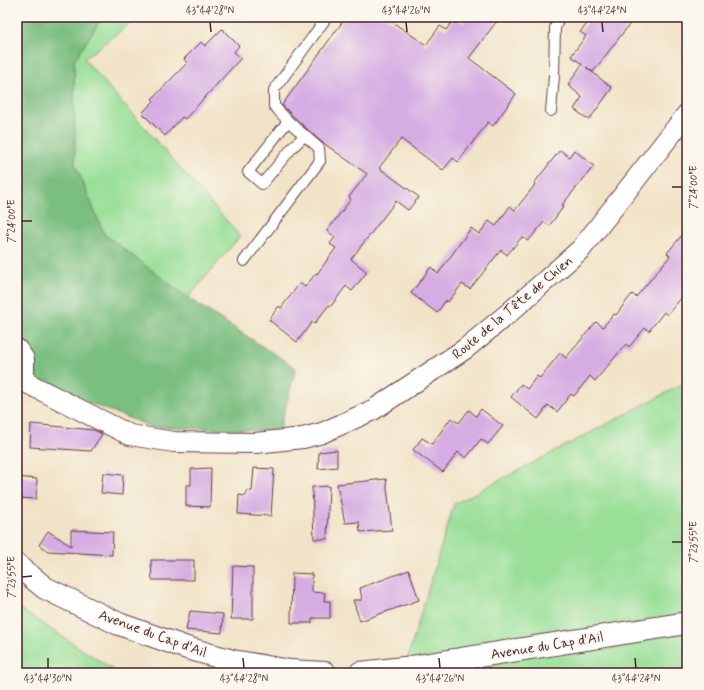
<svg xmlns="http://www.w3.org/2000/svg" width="704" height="690" viewBox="0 0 704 690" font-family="Mynerve,sans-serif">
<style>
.green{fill:#99df98;stroke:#727f62}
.forest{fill:#7abe80;stroke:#626e56}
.building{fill:#d6ade3}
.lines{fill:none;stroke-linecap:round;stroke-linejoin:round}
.lane-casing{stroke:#633c42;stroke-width:12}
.street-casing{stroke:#633c42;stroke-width:22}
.secondary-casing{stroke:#633c42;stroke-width:24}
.lane{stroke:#fff;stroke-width:10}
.street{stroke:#fff;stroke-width:20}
.secondary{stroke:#fff;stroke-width:22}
.ticks{fill:none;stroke:#4a1f2b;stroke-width:1.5}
.labels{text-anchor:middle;stroke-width:3.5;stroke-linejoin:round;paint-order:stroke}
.street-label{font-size:14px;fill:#4a1f2b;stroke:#fbf7ec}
.neatline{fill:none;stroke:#4a1f2b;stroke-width:1.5}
.ticks-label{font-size:10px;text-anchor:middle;fill:#4a1f2b}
</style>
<rect width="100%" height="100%" fill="#fbf7ec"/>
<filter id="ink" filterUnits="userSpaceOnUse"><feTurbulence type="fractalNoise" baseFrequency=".025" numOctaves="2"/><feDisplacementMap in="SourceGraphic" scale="8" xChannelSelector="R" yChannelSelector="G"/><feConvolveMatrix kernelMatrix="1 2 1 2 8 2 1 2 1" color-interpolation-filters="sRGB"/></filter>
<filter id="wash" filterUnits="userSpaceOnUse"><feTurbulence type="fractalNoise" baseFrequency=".012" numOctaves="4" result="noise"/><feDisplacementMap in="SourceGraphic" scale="16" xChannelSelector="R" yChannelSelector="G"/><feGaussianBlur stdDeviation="0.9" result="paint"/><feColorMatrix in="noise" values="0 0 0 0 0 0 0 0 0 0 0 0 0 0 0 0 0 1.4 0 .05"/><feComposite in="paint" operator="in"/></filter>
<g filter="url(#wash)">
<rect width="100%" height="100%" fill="#f1e3c7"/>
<!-- green -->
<g class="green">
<polygon points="102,17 138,17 84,59 240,236 188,298 104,234 75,164 74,61"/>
<polygon points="687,382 687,673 403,673 454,504"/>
<polygon points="17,607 118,673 17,673"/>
</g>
<!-- forest -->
<polygon class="forest" points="17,17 102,17 74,61 75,164 104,234 188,298 296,368 279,431 152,427 40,384 17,344"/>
<g id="blocks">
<!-- building -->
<g class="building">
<polygon points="346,17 385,17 426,45 440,26 446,30 455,18 463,23 469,17 500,17 469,58 516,94 493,126 488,122 458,162 453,158 443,170 401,139 379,168 419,197 408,210 396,201 351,259 367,272 352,291 346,286 331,306 329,305 314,324 312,322 297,342 269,320 279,306 281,308 300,283 305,287 316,273 317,274 336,248 330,244 335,237 327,231 351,199 349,197 367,174 319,140 293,116 282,105"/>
<polygon points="593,17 635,17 593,72 586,67 612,88 589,120 574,109 582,97 568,85 582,64 571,56 586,36 580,32"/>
<polygon points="222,29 239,46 234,52 241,58 185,119 182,117 165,136 142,113 154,101 152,99 187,63 184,59 201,42 205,46"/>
<polygon points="560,150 569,157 574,150 594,166 562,205 564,206 549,226 544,222 528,241 522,237 507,255 501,250 470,289 462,284 448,302 446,300 437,313 411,293 431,267 438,274 471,228 479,234 489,221 496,226 510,206 515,210 534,186 535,182"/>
<polygon points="687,229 687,291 667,315 664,312 649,331 645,328 629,347 626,344 595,381 590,376 574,396 571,394 557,412 548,405 538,419 511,397 521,384 527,389 537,376 540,378 560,353 566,358 596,322 603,327 614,314 616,315 632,294 636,297 670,256 667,253"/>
<polygon points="481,409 503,426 488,444 481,439 466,458 458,452 443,472 413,450 422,438 432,444 451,418 459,423 469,410 476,416"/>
<polygon points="31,424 94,430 102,434 91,451 30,447"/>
<polygon points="337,450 337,467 318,469 319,452"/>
<polygon points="211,468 210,507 186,506 186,485 191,485 191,469"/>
<polygon points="254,468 274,469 271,516 238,514 239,495 246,496 246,491 252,491"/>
<polygon points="103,473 123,475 122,495 101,493"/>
<polygon points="17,477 37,479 36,499 17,498"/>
<polygon points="386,479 392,530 360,532 359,522 345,523 337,484"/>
<polygon points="329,486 327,539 314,539 312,487"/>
<polygon points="71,530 113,532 112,555 48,551 39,545 48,531 71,546"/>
<polygon points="151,560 194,560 194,580 152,580"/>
<polygon points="233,566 253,567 253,619 231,619"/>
<polygon points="409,570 419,600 360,621 353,600 362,600 360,588"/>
<polygon points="292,573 312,574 312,592 325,593 324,601 330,601 330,618 312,618 312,623 291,623"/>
<polygon points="190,611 223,614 222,633 186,630"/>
</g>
</g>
</g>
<g filter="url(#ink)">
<use href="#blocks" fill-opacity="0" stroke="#633c42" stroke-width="1"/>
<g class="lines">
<!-- lane casing -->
<g class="lane-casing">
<g id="lane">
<polyline points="551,111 554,76 555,28 559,17"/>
<polyline points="288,121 248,172 262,184 292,148 305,135"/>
<polyline points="244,261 320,161 319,148 288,121 274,106 274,90 327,17"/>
</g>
</g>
<!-- street casing -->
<g class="street-casing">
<g id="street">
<polyline points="17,349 24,359 24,382"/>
<polyline points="17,378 130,435 174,442 255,443 303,438 322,433 373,410 465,349 510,312 581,249 687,114"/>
</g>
</g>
<!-- secondary casing -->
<g class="secondary-casing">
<g id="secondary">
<polyline points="17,565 45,588 119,624 187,648 233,661 290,671 325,673"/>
<polyline points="360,673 404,668 687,623"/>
</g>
</g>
<!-- lane -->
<use href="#lane" class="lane"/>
<!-- street -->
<use href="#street" class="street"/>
<!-- secondary -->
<use href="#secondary" class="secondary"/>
</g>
</g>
<!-- ticks -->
<path class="ticks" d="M210,22L211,32M406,22L407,32M602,22L603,32M672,187H682M22,221H32M672,542H682M22,577L32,576M48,658V668M243,658L244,668M439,658L440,668M635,658L636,668"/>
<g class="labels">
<!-- street labels -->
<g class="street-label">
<text transform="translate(512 307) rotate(-40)" y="5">Route de la Tête de Chien</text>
<text transform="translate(153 633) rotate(20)" y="5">Avenue du Cap d'Ail</text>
<text transform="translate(547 645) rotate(-9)" y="5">Avenue du Cap d'Ail</text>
</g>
</g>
<!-- margin -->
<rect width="704" height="690" fill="none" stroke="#fbf7ec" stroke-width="44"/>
<rect x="22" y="22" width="660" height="646" class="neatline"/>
<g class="ticks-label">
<text x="210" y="14">43°44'28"N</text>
<text x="406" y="14">43°44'26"N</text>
<text x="602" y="14">43°44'24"N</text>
<text transform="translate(693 187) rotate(-90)" y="4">7°24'00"E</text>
<text transform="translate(11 221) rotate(-90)" y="4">7°24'00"E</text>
<text transform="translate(693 542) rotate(-90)" y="4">7°23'55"E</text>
<text transform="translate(11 577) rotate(-90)" y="4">7°23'55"E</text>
<text x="48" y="682">43°44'30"N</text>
<text x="244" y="682">43°44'28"N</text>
<text x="440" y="682">43°44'26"N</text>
<text x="636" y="682">43°44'24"N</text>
</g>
</svg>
